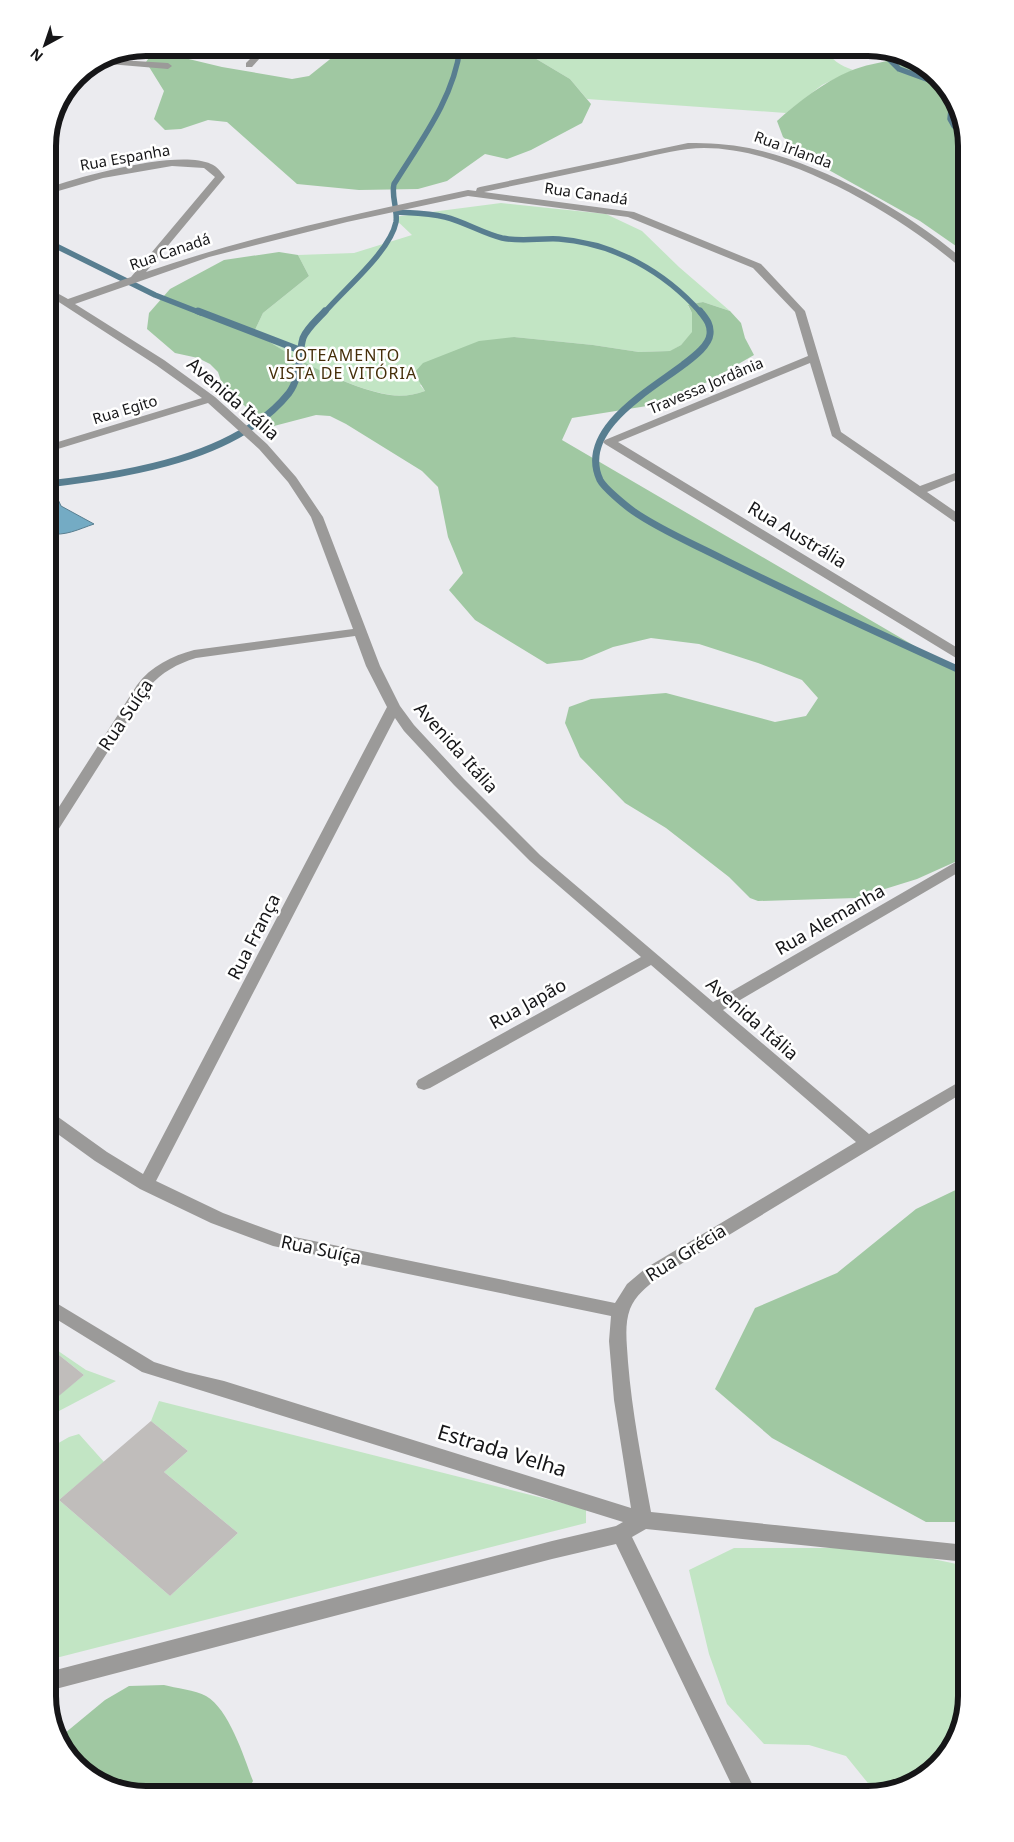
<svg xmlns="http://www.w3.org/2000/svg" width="1014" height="1842" viewBox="0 0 1014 1842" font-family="'Noto Sans',sans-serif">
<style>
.green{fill:#c2e5c4}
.forest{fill:#a0c8a2}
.water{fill:#74abc4;stroke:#587e90}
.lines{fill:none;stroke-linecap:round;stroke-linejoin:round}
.stream-far1{stroke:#587e90;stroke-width:5.5}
.stream{stroke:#587e90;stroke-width:7}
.building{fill:#c0bdbb}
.minor{fill:#9b9a99;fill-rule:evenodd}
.labels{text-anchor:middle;stroke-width:5;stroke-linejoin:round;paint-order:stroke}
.far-street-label{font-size:15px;fill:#161618;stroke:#fff}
.far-quarter-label{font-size:16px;letter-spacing:1px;fill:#452e09;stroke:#fff}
.street-label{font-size:18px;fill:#161618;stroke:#fff}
.near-street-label{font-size:21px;fill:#161618;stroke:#fff}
.rim{fill:none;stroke:#161618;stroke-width:6}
</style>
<rect width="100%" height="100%" fill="#ebebef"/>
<!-- green -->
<g class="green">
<path d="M518,48H825C830,59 841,66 853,70L822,85L786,113L587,99L570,79Z"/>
<path d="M501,203L606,214L642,231L679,267L730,311L703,302L688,306L692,313V333L681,345L671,351L639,352L593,345L514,337L420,385L425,391C414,395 402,397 391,395C346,388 291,357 254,332L263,313L309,276L298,255L354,253L412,235L393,217Z"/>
<polygon points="48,1344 86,1370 116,1381 59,1411 49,1403 84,1375 59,1355 48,1364"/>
<polygon points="159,1401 586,1509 586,1523 48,1660 48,1449 69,1437 79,1434 104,1462 59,1500 170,1596 238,1533 164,1472 188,1451 151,1421"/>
<polygon points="734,1548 881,1548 966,1566 966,1696 950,1751 906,1787 876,1793 846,1756 809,1745 764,1744 727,1704 709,1654 689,1570"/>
</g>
<!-- forest -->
<g class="forest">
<polygon points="344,48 518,48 570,79 591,104 582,123 531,150 507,159 485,154 447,181 418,189 359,190 297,184 227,122 208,120 181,129 165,130 154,119 164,91 146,62 151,55 172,55 222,67 292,79 309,76"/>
<path d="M895,59L913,63L938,82L956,104L955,112L950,118L964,133L966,146V253L920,221L827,169L802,152L783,137L777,121C798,102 824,82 850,71C864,65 880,63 895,59Z"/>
<path d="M279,252L298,255L309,276L263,313L254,332C292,357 346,388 390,395C402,397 414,395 425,391L414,373L423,363L479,341L514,337L593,345L639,352L670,351L681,345L692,332V313L688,305L703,302L730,311L741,323L745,338L754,355L681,397L647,406L572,418L562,440L966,676V857L917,879L856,898L758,901L750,898L729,877L666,828L625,803L580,757L565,723L569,707L591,699L666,693L775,722L806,716L818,698L802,680L758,663L699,644L651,638L613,647L582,660L547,664L475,620L449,590L463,573L448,537L438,487L422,471L346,424L330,416L316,415L274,426L253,413L223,387L218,372L210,364L198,358L175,353L147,329L149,313L170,289L224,260Z"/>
<polygon points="966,1185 966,1522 926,1522 772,1438 715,1389 755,1308 837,1273 916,1209"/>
<path d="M164,1685C175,1688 196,1690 206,1696C229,1709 244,1757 253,1781L246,1794H140L91,1778L59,1738L105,1700L129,1686Z"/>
</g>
<!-- water -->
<path class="water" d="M48,494L56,495L61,506L94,524C79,529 64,537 49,533Z"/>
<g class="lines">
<!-- stream-far1 -->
<g class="stream-far1">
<polyline points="880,50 899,69 940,84"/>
<polyline points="952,100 950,119 954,126 964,133"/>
<path d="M396,212C412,213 429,213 445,217C465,222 482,233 502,238C521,242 540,238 559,239C614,243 665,272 701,313"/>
<polyline points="48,242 155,295 201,313"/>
<path d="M324,313C344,289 390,252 396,222C398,209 391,197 394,184C420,142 454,98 460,48"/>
</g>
<!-- stream -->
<g class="stream">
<polyline points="198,311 302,351"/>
<path d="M700,311C706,319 711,324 710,334C709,346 692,358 683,365C650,390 577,430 600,480C604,488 626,506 633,511C660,530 694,544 723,559C803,599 885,636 966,673"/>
<path d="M48,484C126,475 237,458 289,393C301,377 298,355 303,338C307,328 318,319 325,311"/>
</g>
</g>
<!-- building -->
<g class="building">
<polygon points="59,1355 84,1375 48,1405 48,1364"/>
<polygon points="151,1421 188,1451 164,1472 238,1533 170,1596 59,1500"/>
</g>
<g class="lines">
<!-- minor -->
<g class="minor">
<polygon points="261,48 269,48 252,67 246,67 246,63"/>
<polygon points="103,59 168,63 172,66 168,69 97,63"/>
<path d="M688,143C708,143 729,144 749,148C822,163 911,213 966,262V270L962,269C900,214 774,139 688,149C665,152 643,158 621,163C575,173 530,182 484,192L634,212L761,264L805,311L841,432L920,486L966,469V476L927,492L966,519V528L962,527L832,436L810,363L618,442L966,653V662L961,661L605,444L603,442L605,440L808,356L795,312L753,268L628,217L468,196L347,222L209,257L75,304L164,360L215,397L267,444L296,477L323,517L380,666L400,706L414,725L464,779L540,855L713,1002L961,859L966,857V868L723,1010L869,1134L966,1078V1091L658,1278C647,1286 635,1296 630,1309C624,1325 627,1344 628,1362C632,1412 642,1462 651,1512L966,1545V1562L646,1529L632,1537L757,1794H736L616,1544L552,1559L48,1691V1672L552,1541L616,1526L623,1522L142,1372L48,1314V1298L154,1362L186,1372L224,1381L631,1508L614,1400L609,1341L611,1316L273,1246L211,1223L140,1189L95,1161L48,1127V1112L54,1114L107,1152L143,1174L387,707L366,666L355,636L196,658C177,664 162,672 149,687L53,838L48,840V824L137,685C151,666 172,656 194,650L353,629L311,517L288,482L259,449L208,403L48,452V445L202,398L156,365L48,295V288L68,299L131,277L215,177L204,168L172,166L103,178L48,194V188C82,176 178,149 211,164C217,166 221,172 225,177L146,272C251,236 360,213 468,190L476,191L477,188L480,187ZM395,718L404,731L454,785L530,861L641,957L418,1080L416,1084L418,1088L424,1090L430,1088L651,965L856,1142L646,1268L627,1284L615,1303L280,1234L223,1213L156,1181Z"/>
</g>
</g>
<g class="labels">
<!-- far-street labels -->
<g class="far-street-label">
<text transform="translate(793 150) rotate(20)" y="5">Rua Irlanda</text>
<text transform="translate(125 158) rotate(-10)" y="5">Rua Espanha</text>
<text transform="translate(586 194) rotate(8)" y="5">Rua Canadá</text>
<text transform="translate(170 252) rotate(-19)" y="5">Rua Canadá</text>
<text transform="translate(706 386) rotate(-23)" y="5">Travessa Jordânia</text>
<text transform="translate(125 410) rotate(-17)" y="5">Rua Egito</text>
</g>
<!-- far-quarter labels -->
<g class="far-quarter-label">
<text x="343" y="361">LOTEAMENTO<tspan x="343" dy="18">VISTA DE VITÓRIA</tspan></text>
</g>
<!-- street labels -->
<g class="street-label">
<text transform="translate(233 399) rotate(41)" y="6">Avenida Itália</text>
<text transform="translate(797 535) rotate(31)" y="6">Rua Austrália</text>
<text transform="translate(126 715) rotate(-56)" y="6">Rua Suíça</text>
<text transform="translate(456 748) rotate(48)" y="6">Avenida Itália</text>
<text transform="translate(830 920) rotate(-30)" y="6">Rua Alemanha</text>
<text transform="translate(254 937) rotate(-63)" y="6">Rua França</text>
<text transform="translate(528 1004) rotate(-29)" y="6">Rua Japão</text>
<text transform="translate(752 1019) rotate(41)" y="6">Avenida Itália</text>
<text transform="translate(321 1250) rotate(12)" y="6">Rua Suíça</text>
<text transform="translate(686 1253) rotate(-32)" y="6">Rua Grécia</text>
</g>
<!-- near-street labels -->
<g class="near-street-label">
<text transform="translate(502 1451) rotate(17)" y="7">Estrada Velha</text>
</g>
</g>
<!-- crop -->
<path d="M0 0H1014V1842H0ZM146 56H868A90 90 0 0 1 958 146V1696A90 90 0 0 1 868 1786H146A90 90 0 0 1 56 1696V146A90 90 0 0 1 146 56Z" fill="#fff" fill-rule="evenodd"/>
<path class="rim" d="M146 56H868A90 90 0 0 1 958 146V1696A90 90 0 0 1 868 1786H146A90 90 0 0 1 56 1696V146A90 90 0 0 1 146 56Z"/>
<!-- north arrow -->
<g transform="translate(45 45) rotate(220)" stroke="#ffffff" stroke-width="4" paint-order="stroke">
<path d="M0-4L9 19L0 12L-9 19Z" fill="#161618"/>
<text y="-8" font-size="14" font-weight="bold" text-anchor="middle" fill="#161618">N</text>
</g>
</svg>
